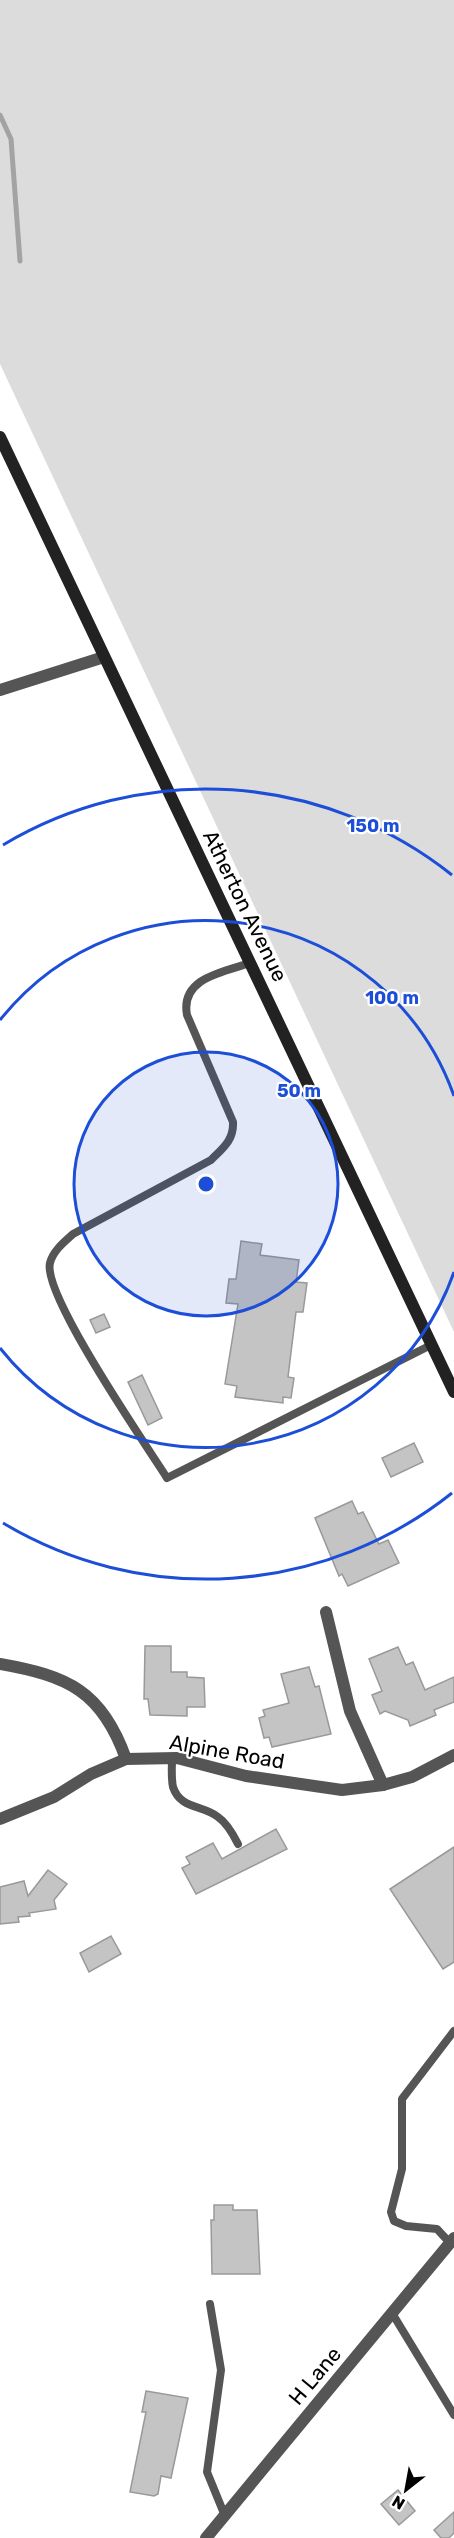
<svg xmlns="http://www.w3.org/2000/svg" width="454" height="2538" viewBox="0 0 454 2538" font-family="Rubik,sans-serif">
<style>
.green{fill:#dcdcdc}
.lines{fill:none;stroke-linecap:round;stroke-linejoin:round}
.stream{stroke:#a3a3a3;stroke-width:5}
.building{fill:#c4c4c4;stroke:#999;stroke-width:1.5}
.lane{stroke:#555;stroke-width:8}
.street{stroke:#555;stroke-width:12}
.secondary{stroke:#222;stroke-width:12}
.ring{fill:none;stroke:#1d4ed8;stroke-width:3}
.labels{text-anchor:middle;stroke-width:4.5;stroke-linejoin:round;paint-order:stroke}
.street-label{font-size:21px;fill:#000;stroke:#fff}
.centre{fill:#1d4ed8;stroke:#fff;stroke-width:3}
.ring-label{font-size:18px;text-anchor:middle;font-weight:bold;fill:#1d4ed8;stroke:#fff;stroke-width:4.5;stroke-linejoin:round;paint-order:stroke}
</style>
<rect width="100%" height="100%" fill="#fff"/>
<!-- green -->
<polygon class="green" points="0,0 454,0 454,1332 0,364"/>
<g class="lines">
<!-- stream -->
<polyline class="stream" points="0,115 11,139 20,261"/>
</g>
<!-- building -->
<g class="building">
<polygon points="241,1241 262,1244 260,1255 299,1260 296,1282 307,1283 303,1312 296,1312 288,1377 294,1378 291,1398 283,1397 283,1403 235,1397 237,1386 225,1384 238,1304 226,1303 229,1279 236,1279"/>
<polygon points="104,1314 110,1327 96,1333 90,1320"/>
<polygon points="142,1375 162,1418 148,1425 128,1382"/>
<polygon points="414,1443 423,1462 391,1477 382,1458"/>
<polygon points="352,1501 358,1514 363,1512 379,1544 388,1540 399,1563 348,1586 342,1574 339,1576 315,1518"/>
<polygon points="145,1646 171,1646 171,1672 187,1672 187,1677 204,1678 205,1707 187,1707 187,1716 150,1715 148,1699 144,1699"/>
<polygon points="398,1647 406,1665 413,1662 425,1690 454,1677 454,1702 434,1710 436,1715 410,1726 408,1720 385,1711 380,1714 372,1695 382,1691 369,1659"/>
<polygon points="309,1667 315,1687 319,1686 331,1734 272,1747 269,1737 264,1738 259,1718 265,1716 263,1710 289,1703 281,1674"/>
<polygon points="276,1829 287,1849 196,1894 182,1868 190,1864 186,1857 213,1843 222,1859"/>
<polygon points="454,1847 454,1962 443,1969 390,1889"/>
<polygon points="48,1870 67,1884 54,1900 56,1909 29,1913 30,1916 18,1917 19,1922 0,1924 0,1887 24,1881 28,1896"/>
<polygon points="111,1936 121,1954 89,1972 80,1953"/>
<polygon points="214,2205 233,2205 233,2210 257,2210 260,2274 212,2274 211,2220 214,2220"/>
<polygon points="146,2391 188,2398 171,2478 161,2476 158,2494 154,2496 130,2492 146,2412 142,2412"/>
<polygon points="398,2490 415,2511 399,2525 381,2504"/>
<polygon points="454,2512 454,2533 449,2538 441,2538 434,2530"/>
</g>
<g class="lines">
<!-- lane -->
<g class="lane">
<path d="M250,963C223,972 180,978 187,1015L233,1122C234,1140 223,1148 211,1160L73,1234C64,1242 53,1251 50,1263C42,1294 146,1445 167,1478L431,1345"/>
<path d="M172,1758C172,1767 171,1778 173,1787C180,1809 203,1805 218,1817C227,1823 233,1834 238,1844"/>
<polyline points="450,2243 437,2229 406,2226 394,2221 391,2212 402,2169 402,2099 454,2031"/>
<polyline points="210,2304 221,2370 207,2472 225,2516"/>
<polyline points="392,2313 454,2415"/>
</g>
<!-- street -->
<g class="street">
<polyline points="0,690 104,657"/>
<polyline points="326,1612 350,1711 383,1785"/>
<path d="M0,1664C68,1676 102,1691 126,1759"/>
<polyline points="0,1819 54,1797 91,1774 126,1759 177,1758 246,1776 342,1790 383,1785 412,1777 454,1755"/>
<polyline points="206,2538 454,2238"/>
</g>
<!-- secondary -->
<polyline class="secondary" points="0,437 454,1392"/>
</g>
<!-- distance rings -->
<circle cx="206" cy="1184" r="132" fill="#1d4ed8" fill-opacity=".12"/>
<g class="ring">
<circle cx="206" cy="1184" r="132"/>
<path d="M454 1272A263 263 0 0 1 0 1348M0 1020A263 263 0 0 1 454 1096"/>
<path d="M452 1493A395 395 0 0 1 3 1523M3 845A395 395 0 0 1 452 875"/>
</g>
<g class="labels">
<!-- street labels -->
<g class="street-label">
<text transform="translate(245 906) rotate(64)" y="7">Atherton Avenue</text>
<text transform="translate(227 1752) rotate(10)" y="7">Alpine Road</text>
<text transform="translate(315 2376) rotate(-50)" y="7">H Lane</text>
</g>
</g>
<circle cx="206" cy="1184" r="9" class="centre"/>
<g class="ring-label">
<text x="373" y="832">150 m</text>
<text x="392" y="1004">100 m</text>
<text x="299" y="1097">50 m</text>
</g>
<!-- north arrow -->
<g transform="translate(406 2490) rotate(211)" stroke="#ffffff" stroke-width="4.5" paint-order="stroke">
<path d="M0-4.5L10 22L0 15L-10 22Z" fill="#000000"/>
<text y="-9" font-size="16" font-weight="bold" text-anchor="middle" fill="#000000">N</text>
</g>
</svg>
